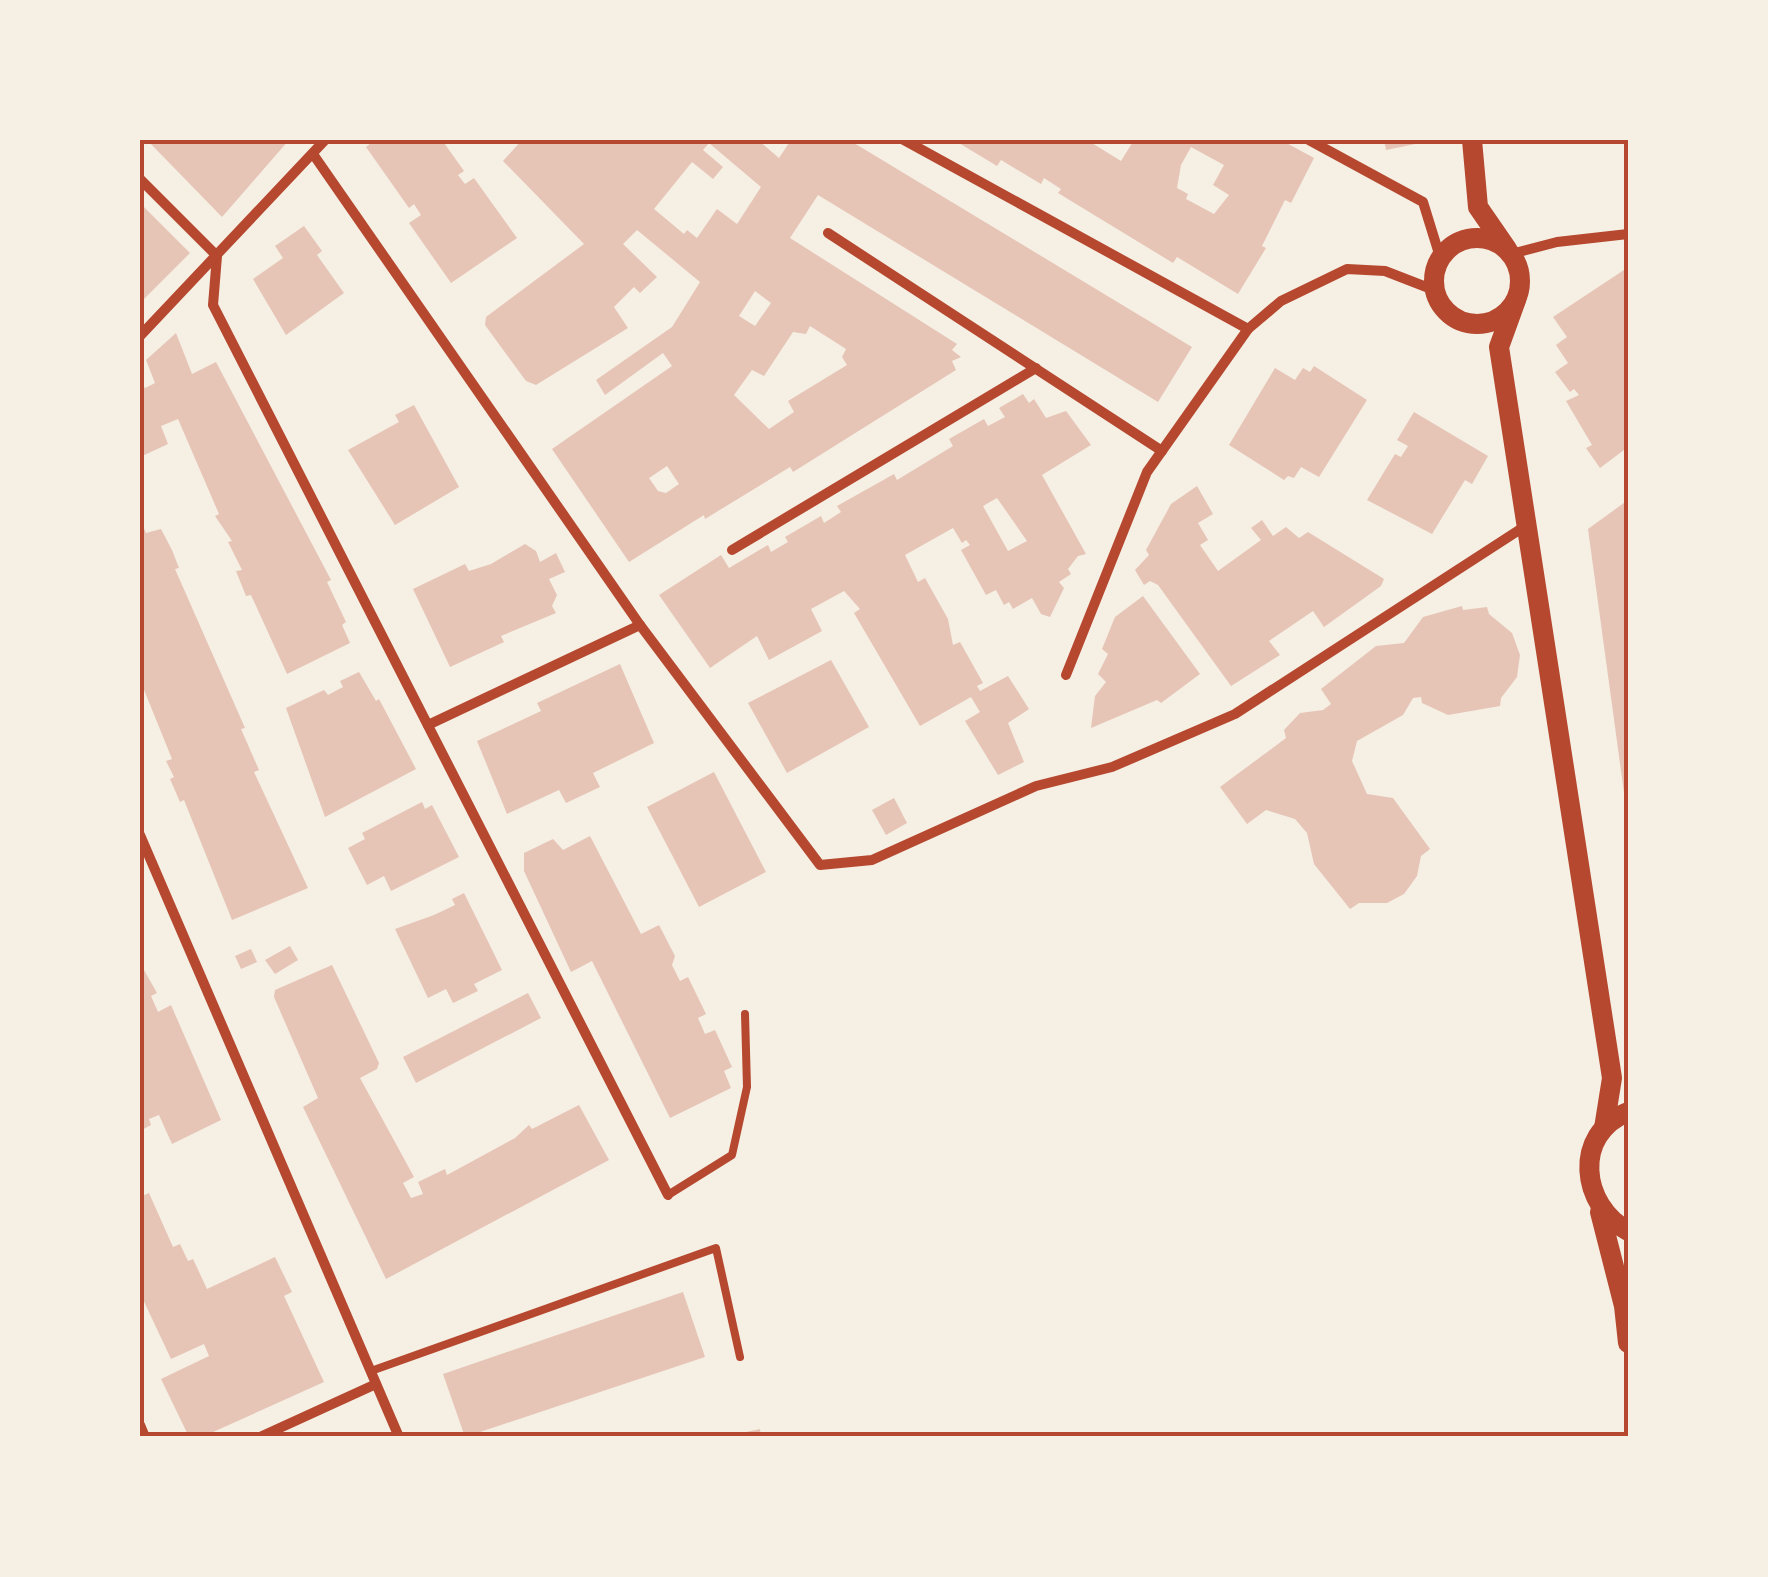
<svg xmlns="http://www.w3.org/2000/svg" width="1768" height="1577" viewBox="0 0 1768 1577" font-family="Roboto,sans-serif">
<style>
.building{fill:#e6c5b7;fill-rule:evenodd}
.lines{fill:none;stroke-linecap:round;stroke-linejoin:round}
.service{stroke:#b5482f;stroke-width:8}
.minor{stroke:#b5482f;stroke-width:10}
.secondary{stroke:#b5482f;stroke-width:20}
.neatline{fill:none;stroke:#b5482f;stroke-width:4}
</style>
<rect width="100%" height="100%" fill="#f6efe4"/>
<!-- building -->
<g class="building">
<polygon points="147,140 289,140 222,217"/>
<polygon points="375,140 442,140 464,171 458,175 465,184 474,178 517,238 451,283 409,223 421,215 414,204 409,208 366,147"/>
<path d="M522,140H758L779,158L791,140H849L1192,347L1158,402L818,195L790,238L957,344L952,350L961,357L952,361L956,370L793,472L790,467L705,519L704,515L629,562L552,449L672,366L663,353L605,395L596,380L672,327L700,282L637,230L623,244L657,277L640,293L634,287L614,307L628,328L536,385L526,381L485,325L486,317L584,244L503,161ZM709,143L761,187L737,224L717,209L697,238L687,230L684,234L654,209L692,162L713,179L723,167L703,150ZM755,291L771,303L755,326L739,316ZM810,326L846,349L842,357L847,365L788,401L794,412L769,429L734,395L752,370L764,376L793,332L806,334ZM667,466L679,484L666,493L658,491L649,478Z"/>
<path d="M954,140H1087L1121,161L1134,140H1281L1314,158L1291,203L1285,200L1262,246L1266,248L1238,294L1177,257L1173,263L1058,193L1061,189L1044,178L1041,184L1001,160L997,166ZM1191,147L1224,165L1213,185L1229,195L1214,214L1186,199L1188,194L1177,188L1181,165Z"/>
<polygon points="1384,140 1424,140 1425,142 1386,150"/>
<polygon points="140,203 190,253 140,303"/>
<polygon points="304,226 322,251 317,255 344,293 286,335 253,279 283,258 275,246"/>
<polygon points="1624,270 1628,276 1628,447 1600,468 1586,448 1592,445 1566,401 1579,395 1574,389 1570,392 1555,372 1568,363 1556,345 1567,337 1553,317"/>
<polygon points="176,333 192,374 216,362 331,580 327,582 346,622 342,625 350,643 287,674 251,595 246,596 236,571 242,570 228,542 232,541 215,516 219,514 178,419 161,426 168,444 140,457 140,384 145,388 155,383 146,360"/>
<polygon points="1314,366 1367,400 1319,477 1301,467 1294,478 1288,476 1284,480 1229,445 1275,368 1295,380 1303,368 1310,372"/>
<path d="M1023,394L1029,403L1034,399L1046,418L1066,411L1091,445L1042,475L1086,554L1078,556L1068,569L1071,574L1059,582L1064,588L1050,617L1041,614L1032,598L1013,609L1009,602L1004,605L996,590L986,595L961,550L970,545L966,540L962,543L953,528L905,555L918,582L925,578L948,619L953,645L960,642L983,683L977,686L980,691L1008,676L1029,709L1008,723L1024,762L998,775L965,721L980,712L971,697L920,726L854,613L860,609L844,591L811,609L822,631L769,660L757,636L710,668L659,595L721,555L729,568L768,545L771,552L788,542L785,537L821,516L824,523L841,512L837,506L894,474L897,480L953,446L949,439L984,419L988,426L1005,417L999,408ZM997,498L1027,541L1008,551L983,506Z"/>
<polygon points="414,405 459,487 395,525 348,450 399,422 395,415"/>
<polygon points="1414,412 1488,456 1472,484 1465,480 1432,534 1367,500 1395,454 1401,457 1408,446 1397,440"/>
<polygon points="1197,486 1213,514 1198,523 1208,540 1200,545 1218,571 1261,540 1251,528 1262,520 1273,536 1286,527 1299,538 1308,532 1384,579 1381,586 1324,627 1313,611 1269,641 1280,655 1231,686 1158,585 1150,581 1144,585 1135,570 1149,555 1146,550 1171,504"/>
<polygon points="1628,500 1628,800 1625,800 1588,529"/>
<polygon points="140,519 146,533 161,529 172,550 179,568 175,569 245,728 241,729 259,770 254,772 308,888 232,920 184,800 180,802 170,779 174,777 166,761 172,759 140,680"/>
<polygon points="525,544 536,551 540,562 556,553 565,572 549,579 557,595 552,606 556,613 501,636 504,642 450,667 413,589 465,564 469,571 491,564"/>
<polygon points="1143,596 1200,674 1161,703 1157,700 1091,728 1095,696 1106,682 1098,674 1108,654 1102,649 1115,617"/>
<polygon points="1462,606 1463,610 1487,607 1489,614 1512,633 1520,655 1517,677 1501,698 1500,706 1448,715 1422,703 1421,697 1413,698 1403,715 1357,741 1352,761 1367,794 1393,798 1430,849 1421,856 1417,876 1404,894 1387,903 1359,903 1350,909 1314,864 1307,833 1295,819 1266,810 1247,824 1220,787 1286,738 1284,730 1300,713 1323,710 1331,704 1321,689 1376,646 1404,643 1423,617"/>
<polygon points="831,660 869,727 787,773 748,703"/>
<polygon points="620,664 654,743 593,773 600,787 566,803 559,790 507,814 477,741 541,711 537,703"/>
<polygon points="359,672 376,701 379,699 416,769 325,817 286,708 324,690 328,695 343,687 340,681"/>
<polygon points="714,772 766,872 699,907 647,807"/>
<polygon points="894,798 907,823 886,835 872,810"/>
<polygon points="422,802 425,809 432,805 459,857 391,891 384,876 367,885 348,848 365,839 362,833"/>
<polygon points="590,836 641,934 659,925 675,956 672,965 680,981 688,977 706,1014 698,1018 705,1034 715,1030 732,1067 724,1071 731,1088 670,1118 592,961 571,972 524,871 524,853 553,839 563,850"/>
<polygon points="464,893 502,970 474,984 478,991 453,1003 446,989 428,998 395,929 434,915 455,905 452,899"/>
<polygon points="290,946 298,960 275,974 265,960"/>
<polygon points="251,949 257,962 241,969 235,956"/>
<polygon points="140,963 157,993 151,996 158,1012 171,1005 221,1120 172,1144 159,1115 149,1119 151,1125 140,1131"/>
<polygon points="332,965 379,1063 377,1069 360,1078 414,1177 403,1183 411,1198 423,1194 418,1182 445,1169 447,1175 515,1138 529,1125 532,1129 579,1105 609,1160 386,1279 303,1107 318,1098 274,997 275,990"/>
<polygon points="528,993 541,1018 416,1083 403,1057"/>
<polygon points="149,1193 173,1247 180,1244 188,1261 193,1259 207,1289 275,1257 292,1292 284,1296 324,1382 202,1437 189,1437 161,1379 209,1356 204,1344 171,1359 140,1293 140,1197"/>
<polygon points="683,1292 705,1357 465,1437 443,1374"/>
<polygon points="760,1429 761,1437 732,1437 732,1435"/>
</g>
<g class="lines">
<!-- service -->
<g class="service">
<polyline points="668,1195 732,1155 747,1087 745,1014"/>
<polyline points="371,1371 716,1248 740,1357"/>
</g>
<!-- minor -->
<g class="minor">
<polyline points="904,140 1248,329"/>
<polyline points="1309,140 1423,202 1440,257"/>
<polyline points="313,154 640,625 820,865 872,860 1036,786 1112,767 1235,714 1527,525"/>
<polyline points="140,179 217,256 213,305 668,1195"/>
<polyline points="828,233 1162,451"/>
<polyline points="1511,254 1557,242 1628,234"/>
<polyline points="140,336 325,140"/>
<polyline points="732,550 1036,368"/>
<polyline points="1066,675 1147,472 1248,329 1281,301 1347,269 1385,271 1434,290"/>
<polyline points="428,725 640,625"/>
<polyline points="140,835 399,1437"/>
<polyline points="140,1425 145,1437"/>
<polyline points="260,1437 376,1384"/>
</g>
<!-- secondary -->
<g class="secondary">
<polyline points="1472,140 1478,207 1507,249"/>
<circle cx="1477" cy="281" r="43"/>
<polyline points="1516,300 1499,347 1612,1078 1604,1128"/>
<path d="M1628,1112C1572,1134 1581,1206 1628,1231"/>
<polyline points="1600,1212 1624,1306 1628,1343"/>
</g>
</g>
<!-- border -->
<rect width="1768" height="1577" fill="none" stroke="#f6efe4" stroke-width="285"/>
<rect x="142" y="142" width="1484" height="1292" class="neatline"/>
</svg>
